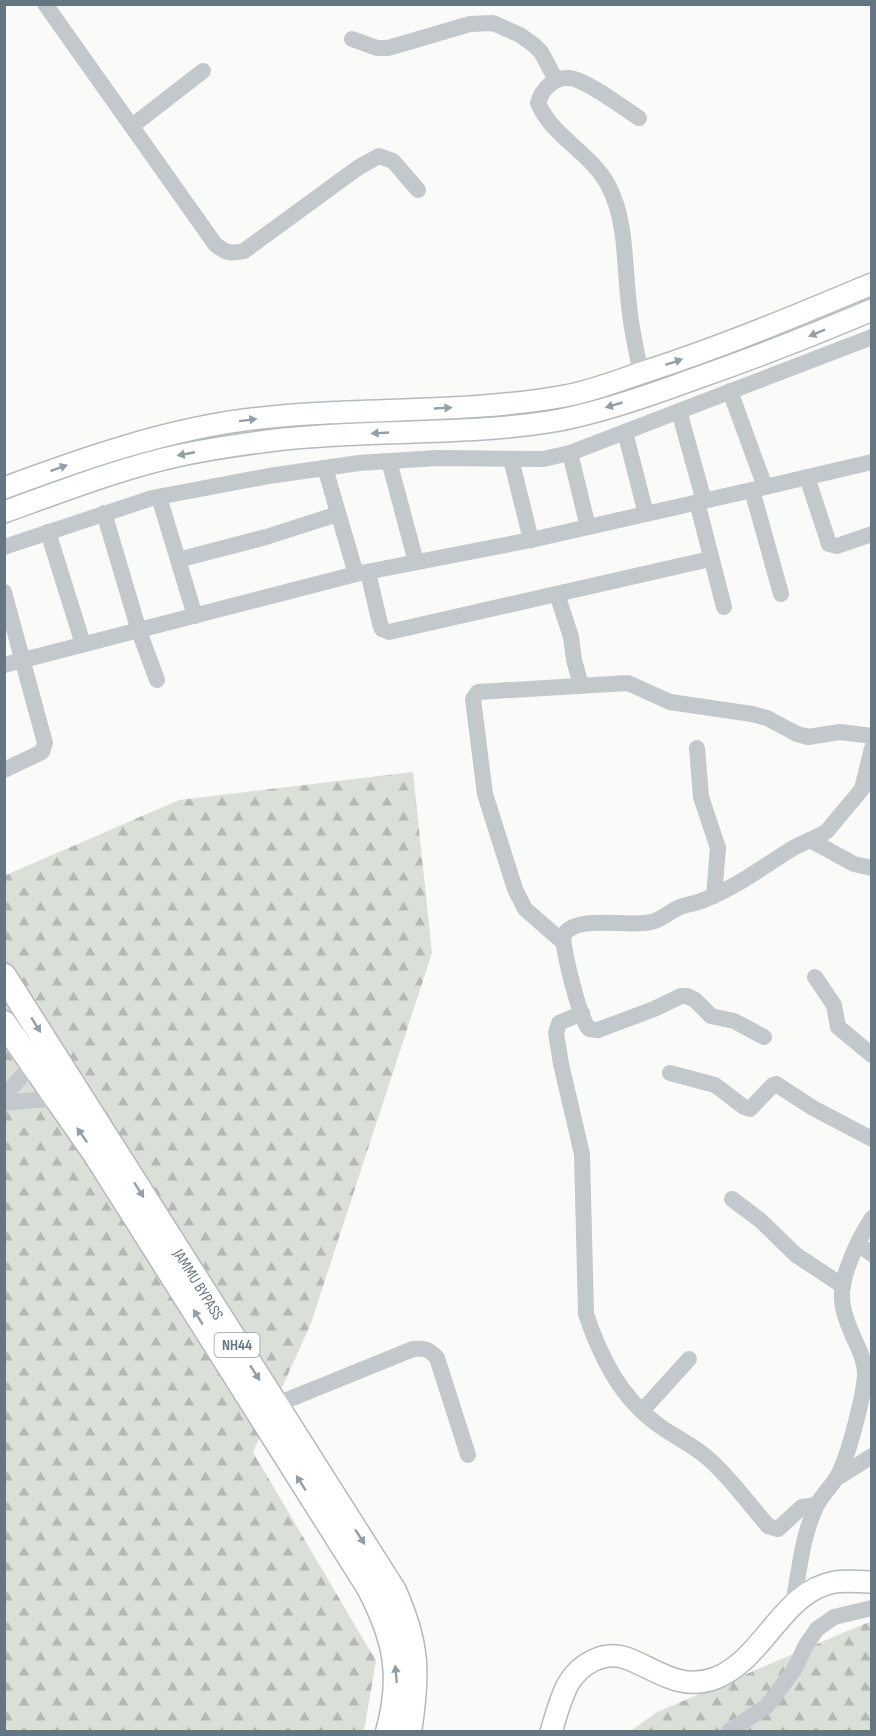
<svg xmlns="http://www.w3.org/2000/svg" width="876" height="1736" viewBox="0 0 876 1736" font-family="'Sofia Sans Condensed',sans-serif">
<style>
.forest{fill:url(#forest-firs)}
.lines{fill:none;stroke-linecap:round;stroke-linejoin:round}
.major-casing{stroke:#b5babe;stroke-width:24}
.highway-casing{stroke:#b4b9bd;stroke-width:27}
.minor{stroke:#c3c8cc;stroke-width:16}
.major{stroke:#fff;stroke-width:21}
.highway{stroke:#fff;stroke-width:24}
.oneway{fill:#939fa8}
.labels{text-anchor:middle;stroke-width:6;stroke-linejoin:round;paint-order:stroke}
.shield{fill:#fff;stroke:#939fa8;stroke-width:1.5}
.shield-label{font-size:15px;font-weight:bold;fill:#657683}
.street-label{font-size:16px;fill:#657683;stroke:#fff}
</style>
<defs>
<pattern id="forest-firs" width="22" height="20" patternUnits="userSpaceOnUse" patternTransform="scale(1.5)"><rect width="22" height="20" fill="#dadfd7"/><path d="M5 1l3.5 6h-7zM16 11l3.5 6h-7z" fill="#b4b9b4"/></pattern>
</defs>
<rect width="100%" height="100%" fill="#fafaf8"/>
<!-- forest -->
<g class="forest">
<polygon points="413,772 432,953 311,1323 253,1452 376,1661 364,1731 5,1731 4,876 179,800"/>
<polygon points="871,1622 871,1731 629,1732 657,1712 864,1624"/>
</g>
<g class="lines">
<!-- major casing -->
<g class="major-casing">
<g id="major">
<path d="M4,488C82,459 162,431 244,420C350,406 460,415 565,396C593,391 620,380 647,371C724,346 798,315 872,284"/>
<path d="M4,512C62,491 121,468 181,455C215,448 250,443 284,439C376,429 469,436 560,420C605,411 651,395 694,379C754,358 813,335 872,310"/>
<path d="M551,1732C556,1716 560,1699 568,1684C579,1665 603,1650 626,1658C656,1669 680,1692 716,1678C765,1658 782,1591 835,1582C847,1580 860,1582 872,1582"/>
</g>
</g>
<!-- highway casing -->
<g class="highway-casing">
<g id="highway">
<path d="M4,976L394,1591C418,1645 418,1674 409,1732"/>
<path d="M4,1023L96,1155L368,1586C395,1637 404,1675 388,1732"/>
</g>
</g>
<!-- minor -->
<g class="minor">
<path d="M45,4L215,244C225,253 231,254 244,251L359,167L379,156L393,161L418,190"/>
<polyline points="352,39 377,48 388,48 470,24 493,23 520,35 534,45 541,52 556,80"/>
<path d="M639,118C623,108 586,79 569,78C554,77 542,89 538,103C553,138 592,153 609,187C627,222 624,266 629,305C631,328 636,350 641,373"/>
<polyline points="132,126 203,71"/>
<polyline points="730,391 765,487 872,462"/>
<polyline points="679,411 704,501"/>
<polyline points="625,432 646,514"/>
<polyline points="570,453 588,527"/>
<polyline points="511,459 531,540"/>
<polyline points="389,461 416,562"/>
<polyline points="325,468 356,574 531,540 765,487"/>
<polyline points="807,477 829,544 837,546 872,534"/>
<polyline points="752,490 781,594"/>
<polyline points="159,497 195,616"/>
<polyline points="697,502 724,607"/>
<polyline points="104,513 139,631 157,680"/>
<polyline points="48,532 83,644"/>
<polyline points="4,547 152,498 269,476 359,463 437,458 543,459 570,453 872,337"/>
<polyline points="178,560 266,537 338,514"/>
<polyline points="368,572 380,624 382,629 389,632 710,559"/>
<polyline points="4,592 45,743 42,752 4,770"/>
<polyline points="557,594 571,637 574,660 581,685"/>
<polyline points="4,665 356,574"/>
<polyline points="697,748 701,797 718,848 714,896"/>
<polyline points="810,840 854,864 872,868"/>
<polyline points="563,942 525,909 515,889 485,794 473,699 478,692 628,683 670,702 752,714 767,718 797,734 808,737 840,732 872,736"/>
<polyline points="815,977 834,1005 838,1027 872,1055"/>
<path d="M582,1013L559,1023L556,1033L561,1064L582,1154L586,1314C600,1356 620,1397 657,1424C674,1437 694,1445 710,1460C731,1479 749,1504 768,1526L778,1529L802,1507L816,1505"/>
<path d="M764,1037L734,1021L711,1016L695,1000L687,996H681L654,1009L598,1030L589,1029C579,1017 564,954 563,936C575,913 629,928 651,922C662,920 670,911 680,907C688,904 698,903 706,899C736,887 763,867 790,850C802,842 816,839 827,831L862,789L872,748"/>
<polyline points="670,1073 715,1085 744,1107 750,1109 773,1085 776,1084 813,1108 872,1139"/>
<polyline points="4,1096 33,1064"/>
<polyline points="4,1103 56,1098"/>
<polyline points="732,1199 760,1220 796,1255 843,1286"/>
<polyline points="858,1244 872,1254"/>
<path d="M275,1405L413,1349C424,1348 429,1349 437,1358L468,1455"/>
<polyline points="642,1411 689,1359"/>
<polyline points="837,1478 872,1456"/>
<path d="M793,1604C799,1573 802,1536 816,1507C821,1496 831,1487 837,1477C848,1458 863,1399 865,1376C866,1360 856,1344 850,1329C846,1319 842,1309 842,1298C841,1274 859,1238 872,1218"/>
<polyline points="728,1732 767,1706 794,1670 806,1645 817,1629 834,1617 872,1608"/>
</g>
<!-- major -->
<use href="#major" class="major"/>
<!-- highway -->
<use href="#highway" class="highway"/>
</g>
<!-- one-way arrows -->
<defs><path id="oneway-solid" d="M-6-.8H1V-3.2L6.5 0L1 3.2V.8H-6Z" transform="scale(1.5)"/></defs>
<g class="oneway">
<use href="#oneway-solid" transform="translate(817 333) rotate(157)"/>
<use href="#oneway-solid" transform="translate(674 362) rotate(-19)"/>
<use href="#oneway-solid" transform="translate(614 405) rotate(164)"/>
<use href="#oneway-solid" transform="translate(443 408) rotate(-3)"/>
<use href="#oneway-solid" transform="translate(248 420) rotate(-7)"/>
<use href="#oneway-solid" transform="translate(380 433) rotate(177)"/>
<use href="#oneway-solid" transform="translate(186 454) rotate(169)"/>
<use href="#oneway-solid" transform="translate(59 468) rotate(-20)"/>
<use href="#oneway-solid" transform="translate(36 1025) rotate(58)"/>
<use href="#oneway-solid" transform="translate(82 1135) rotate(-125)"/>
<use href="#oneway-solid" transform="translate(139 1190) rotate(58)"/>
<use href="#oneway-solid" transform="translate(198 1317) rotate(-122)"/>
<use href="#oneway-solid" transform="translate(255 1373) rotate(57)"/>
<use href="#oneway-solid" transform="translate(301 1483) rotate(-122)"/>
<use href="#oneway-solid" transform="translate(360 1537) rotate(57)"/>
<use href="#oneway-solid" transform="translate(396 1674) rotate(-95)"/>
</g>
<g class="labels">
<!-- shield labels -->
<rect class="shield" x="214.5" y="1333" width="45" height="24" rx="4.5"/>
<g class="shield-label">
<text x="237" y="1350">NH44</text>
</g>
<!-- street labels -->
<g class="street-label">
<text transform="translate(199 1284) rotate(58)" y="6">JAMMU BYPASS</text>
</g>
</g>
<!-- border -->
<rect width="876" height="1736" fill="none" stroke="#657683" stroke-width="12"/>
</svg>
